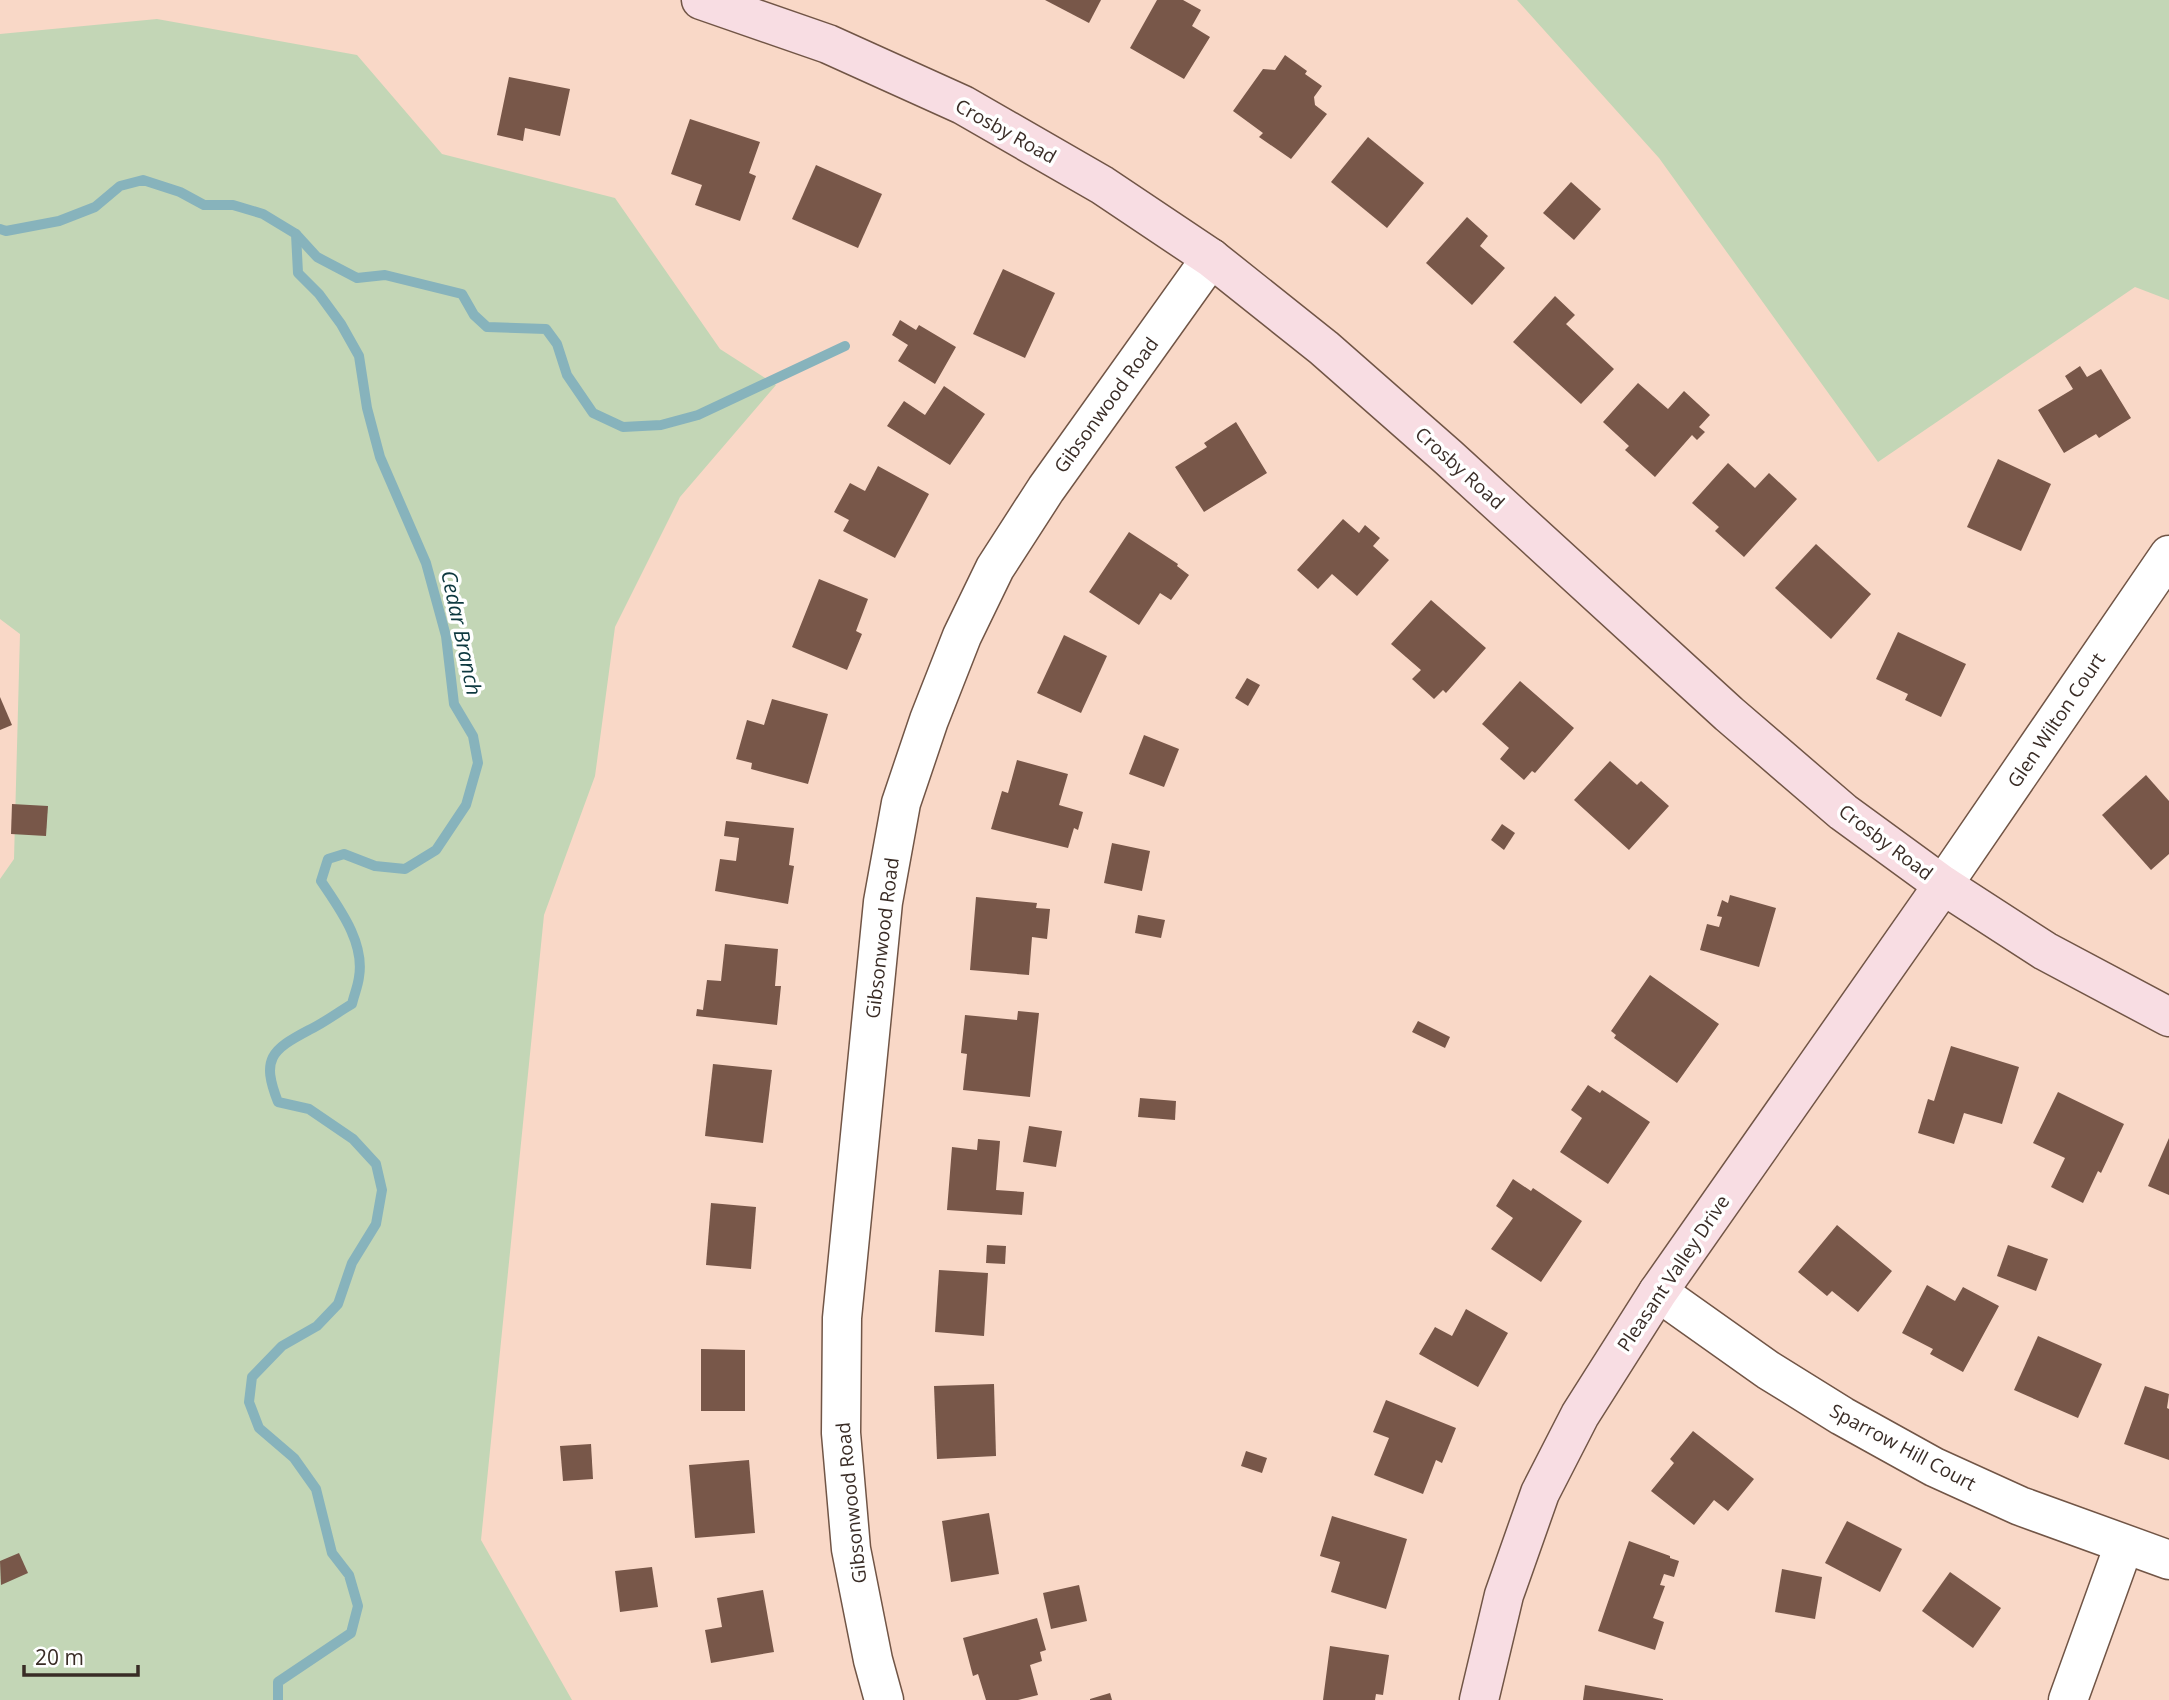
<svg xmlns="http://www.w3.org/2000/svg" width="2169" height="1700" viewBox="0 0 2169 1700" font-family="'Open Sans',sans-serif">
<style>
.green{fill:#c3d6b6}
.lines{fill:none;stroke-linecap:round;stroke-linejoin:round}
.stream{stroke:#87b3bc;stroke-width:10}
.building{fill:#785749}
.street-casing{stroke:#715546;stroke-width:41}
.secondary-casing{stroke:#715546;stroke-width:41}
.street{stroke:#fff;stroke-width:38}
.secondary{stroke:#f8dde3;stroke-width:38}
.labels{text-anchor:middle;stroke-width:7;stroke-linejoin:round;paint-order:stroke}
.street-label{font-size:19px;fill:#392c26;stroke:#fff}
.water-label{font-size:21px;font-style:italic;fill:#0d383f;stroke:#fff}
</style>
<rect width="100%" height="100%" fill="#f9d8c7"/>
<!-- green -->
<g class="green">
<polygon points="1517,0 2169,0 2169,300 2135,287 1878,462 1659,158"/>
<polygon points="157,19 357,55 442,154 615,198 720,349 776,385 680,497 615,627 595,776 544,915 481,1540 572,1700 0,1700 0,879 14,859 20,634 0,619 0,34"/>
</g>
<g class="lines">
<!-- stream -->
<g class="stream">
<path d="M0,229L6,231L59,221L95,207L120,186L143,180L180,192L204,205H233L263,214L296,234L298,273L319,294L341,324L359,356L367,408L380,457L426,563L446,636L454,704L473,736L478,763L466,805L436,850L405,869L375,866L344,854L328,859L321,881C339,908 365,942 359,977C358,986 354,995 352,1004C338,1012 324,1023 309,1030C271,1050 261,1059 278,1102L309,1109L353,1139L376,1164L382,1190L376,1224L352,1263L338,1304L317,1326L282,1346L252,1377L249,1402L259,1428L294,1458L316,1489L332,1553L349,1575L358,1606L351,1633L278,1682V1700"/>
<polyline points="296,234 317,257 357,278 385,275 462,294 474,315 487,327 546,329 557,344 567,375 593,413 623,427 661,425 698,415 845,346"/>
</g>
</g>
<!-- building -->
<g class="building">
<polygon points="1045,0 1101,0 1089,23"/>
<polygon points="1157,0 1183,0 1201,10 1192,26 1210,37 1184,79 1130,48"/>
<polygon points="1285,55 1307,71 1305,74 1322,86 1314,97 1315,105 1327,114 1291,159 1259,137 1263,133 1233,111 1263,69 1275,70"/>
<polygon points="509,77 570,89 560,136 525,128 523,141 497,135"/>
<polygon points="690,119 760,142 749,173 756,176 740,221 695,205 702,185 671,174"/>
<polygon points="1368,137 1424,183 1387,228 1331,182"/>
<polygon points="816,165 882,194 858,248 792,219"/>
<polygon points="1571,182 1601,209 1574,240 1543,213"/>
<polygon points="1467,217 1488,236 1480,246 1505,268 1472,305 1426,263"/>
<polygon points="1003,269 1055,293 1025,358 973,334"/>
<polygon points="1555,296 1575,315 1566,324 1614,369 1581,404 1513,342"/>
<polygon points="900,320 916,330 919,325 956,347 935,384 898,361 908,345 892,335"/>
<polygon points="2080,366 2087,377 2101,369 2131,418 2099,438 2096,434 2064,453 2038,410 2073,389 2065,376"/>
<polygon points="1638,383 1668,409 1684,391 1710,415 1699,427 1705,432 1697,440 1692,435 1655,477 1625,450 1629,446 1603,422"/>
<polygon points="944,386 985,414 950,465 887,426 904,401 925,415"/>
<polygon points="1236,422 1267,473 1204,512 1175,467 1207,447 1204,443"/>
<polygon points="1998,459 2051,484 2021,551 1967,527"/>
<polygon points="1728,463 1755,488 1769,473 1797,499 1744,557 1715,531 1719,527 1692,503"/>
<polygon points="878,466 929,494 895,558 843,531 849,520 834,512 850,483 865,491"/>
<polygon points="1343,519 1359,533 1365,525 1380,538 1373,546 1389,560 1357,596 1332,574 1318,589 1297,570"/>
<polygon points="1129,532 1178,564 1177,566 1189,575 1171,600 1160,593 1139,625 1089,592"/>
<polygon points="1816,544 1871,594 1831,639 1775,588"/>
<polygon points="819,579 868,599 856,631 862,634 847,670 792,647"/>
<polygon points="1431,600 1486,648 1446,693 1443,690 1434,699 1412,679 1421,670 1391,644"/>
<polygon points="1898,632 1966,664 1941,717 1905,700 1908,694 1876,679"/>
<polygon points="1064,635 1107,656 1081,713 1037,693"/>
<polygon points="1247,678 1260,685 1248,706 1235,698"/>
<polygon points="1520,681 1574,728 1535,773 1532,771 1524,780 1500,759 1509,748 1482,724"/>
<polygon points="0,697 12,725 0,730"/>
<polygon points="772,699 828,714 808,784 751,769 752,763 736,759 747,720 764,725"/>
<polygon points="1144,735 1179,749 1164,787 1129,774"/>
<polygon points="1017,760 1068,774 1059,805 1083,812 1078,830 1074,828 1068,848 991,829 1002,791 1008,793"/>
<polygon points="1610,761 1637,785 1641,781 1669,806 1629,850 1574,800"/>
<polygon points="2146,775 2169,801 2169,854 2151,870 2102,815"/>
<polygon points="12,804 48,806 46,836 11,834"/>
<polygon points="726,821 794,828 789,865 794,866 788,904 715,891 720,859 736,861 739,838 724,836"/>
<polygon points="1502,824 1515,833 1504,850 1491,840"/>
<polygon points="1112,843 1150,851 1142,891 1104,883"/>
<polygon points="1730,895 1776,908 1759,967 1700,950 1707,924 1719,927 1722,917 1717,916 1722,900 1728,903"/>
<polygon points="976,897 1037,903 1036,908 1050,909 1047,939 1032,937 1029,975 970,970"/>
<polygon points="1138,915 1165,920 1161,938 1135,933"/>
<polygon points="725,944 778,949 775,986 781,986 777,1025 696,1016 697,1009 703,1010 707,980 721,981"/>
<polygon points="1650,975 1719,1024 1677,1083 1614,1038 1616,1035 1611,1031"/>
<polygon points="1018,1011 1039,1013 1030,1097 963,1090 967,1054 961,1053 965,1015 1017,1020"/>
<polygon points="1418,1021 1450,1037 1445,1048 1412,1032"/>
<polygon points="1951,1046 2019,1067 2002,1124 1964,1113 1954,1144 1918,1133 1928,1099 1934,1101"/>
<polygon points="713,1064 772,1070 763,1143 705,1136"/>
<polygon points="1588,1085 1600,1093 1602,1090 1650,1122 1608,1184 1560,1152 1582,1118 1571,1110"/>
<polygon points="2058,1092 2124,1124 2101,1173 2098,1171 2083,1203 2051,1187 2065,1158 2033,1143"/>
<polygon points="1140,1098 1176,1101 1175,1120 1138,1117"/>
<polygon points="1029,1126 1062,1131 1056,1167 1023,1162"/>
<polygon points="2169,1138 2169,1195 2148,1186"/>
<polygon points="978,1139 1000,1141 996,1190 1024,1192 1022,1215 947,1210 952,1147 977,1150"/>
<polygon points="1513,1179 1531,1191 1533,1188 1582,1221 1541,1282 1491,1249 1513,1218 1496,1206"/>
<polygon points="711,1203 756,1207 751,1269 706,1265"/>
<polygon points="1837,1225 1892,1271 1858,1312 1832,1291 1827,1296 1798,1272"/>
<polygon points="987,1245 1006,1246 1005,1264 986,1263"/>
<polygon points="2008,1245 2048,1259 2036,1291 1997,1276"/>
<polygon points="939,1270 988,1273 984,1336 935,1332"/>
<polygon points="1927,1285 1955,1301 1963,1287 1999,1306 1963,1372 1930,1354 1933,1349 1902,1333"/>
<polygon points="1466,1309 1508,1333 1478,1387 1419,1354 1435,1327 1452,1336"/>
<polygon points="2038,1336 2102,1364 2078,1418 2014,1390"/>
<polygon points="701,1349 745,1350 745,1411 701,1411"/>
<polygon points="994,1384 996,1456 937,1459 934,1386"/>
<polygon points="2145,1386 2169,1394 2167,1408 2169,1409 2169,1460 2124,1444"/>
<polygon points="1386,1400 1456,1428 1442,1463 1436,1460 1423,1494 1374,1475 1389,1438 1373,1432"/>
<polygon points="1693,1431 1754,1479 1728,1511 1714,1500 1694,1525 1651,1491 1674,1463 1670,1459"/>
<polygon points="591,1444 593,1479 563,1481 560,1446"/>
<polygon points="1246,1451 1267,1458 1262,1473 1241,1466"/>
<polygon points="749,1460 755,1533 695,1538 689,1465"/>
<polygon points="989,1513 999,1574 951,1582 942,1521"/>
<polygon points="1332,1516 1407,1539 1386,1609 1331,1592 1340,1562 1320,1556"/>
<polygon points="1847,1521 1902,1549 1880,1592 1825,1563"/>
<polygon points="1629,1541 1670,1556 1670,1558 1679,1561 1674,1577 1664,1574 1660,1585 1665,1586 1653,1618 1664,1622 1655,1650 1598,1631"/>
<polygon points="19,1553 28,1573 1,1585 0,1561"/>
<polygon points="652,1567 658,1607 620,1612 615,1571"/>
<polygon points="1782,1569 1822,1577 1815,1619 1775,1612"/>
<polygon points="1950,1572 2001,1608 1973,1648 1922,1611"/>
<polygon points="1079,1585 1087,1621 1051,1629 1043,1593"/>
<polygon points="763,1590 774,1652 711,1663 705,1630 722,1627 717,1598"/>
<polygon points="1037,1618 1046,1650 1040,1652 1042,1661 1030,1665 1038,1695 1018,1700 986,1700 978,1674 973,1676 963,1638"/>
<polygon points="1330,1646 1389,1655 1383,1695 1376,1694 1375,1700 1323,1700"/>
<polygon points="1585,1685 1663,1699 1663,1700 1583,1700"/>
<polygon points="1110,1693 1112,1700 1090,1700 1090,1699"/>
</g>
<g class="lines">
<!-- street casing -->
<g class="street-casing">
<g id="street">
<polyline points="1943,885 2169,555"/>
<polyline points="1658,1292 1768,1370 1842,1416 1934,1467 2020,1506 2169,1560"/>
<polyline points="884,1700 873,1660 851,1549 841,1433 842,1318 883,902 901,803 929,720 962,636 995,568 1046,489 1211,258"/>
<polyline points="2068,1700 2124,1545"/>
</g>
</g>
<!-- secondary casing -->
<g class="secondary-casing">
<g id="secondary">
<polyline points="701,0 828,44 963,105 1102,185 1211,258 1324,348 1448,457 1729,714 1843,812 1943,885 2045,951 2169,1017"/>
<polyline points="1479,1700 1504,1595 1540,1493 1580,1415 1658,1292 1943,885"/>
</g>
</g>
<!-- street -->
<use href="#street" class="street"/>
<!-- secondary -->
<use href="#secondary" class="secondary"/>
</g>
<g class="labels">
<!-- street labels -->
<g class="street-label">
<text transform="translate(1006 131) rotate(29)" y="7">Crosby Road</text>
<text transform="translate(1106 405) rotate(-54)" y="7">Gibsonwood Road</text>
<text transform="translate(1460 468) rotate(42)" y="7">Crosby Road</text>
<text transform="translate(2056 720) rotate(-56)" y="7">Glen Wilton Court</text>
<text transform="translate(1886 842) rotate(37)" y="7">Crosby Road</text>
<text transform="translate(882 938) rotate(-83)" y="7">Gibsonwood Road</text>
<text transform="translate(1673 1273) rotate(-56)" y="7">Pleasant Valley Drive</text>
<text transform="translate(1903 1447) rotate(28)" y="7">Sparrow Hill Court</text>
<text transform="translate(851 1503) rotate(-96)" y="7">Gibsonwood Road</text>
</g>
<!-- water labels -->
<g class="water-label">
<text transform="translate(461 633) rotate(78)" y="7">Cedar Branch</text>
</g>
</g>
<!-- scale -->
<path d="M24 1665v10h114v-10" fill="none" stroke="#392c26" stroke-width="3.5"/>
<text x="35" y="1665" font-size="21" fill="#392c26" stroke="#ffffff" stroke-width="5" paint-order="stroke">20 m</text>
</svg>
